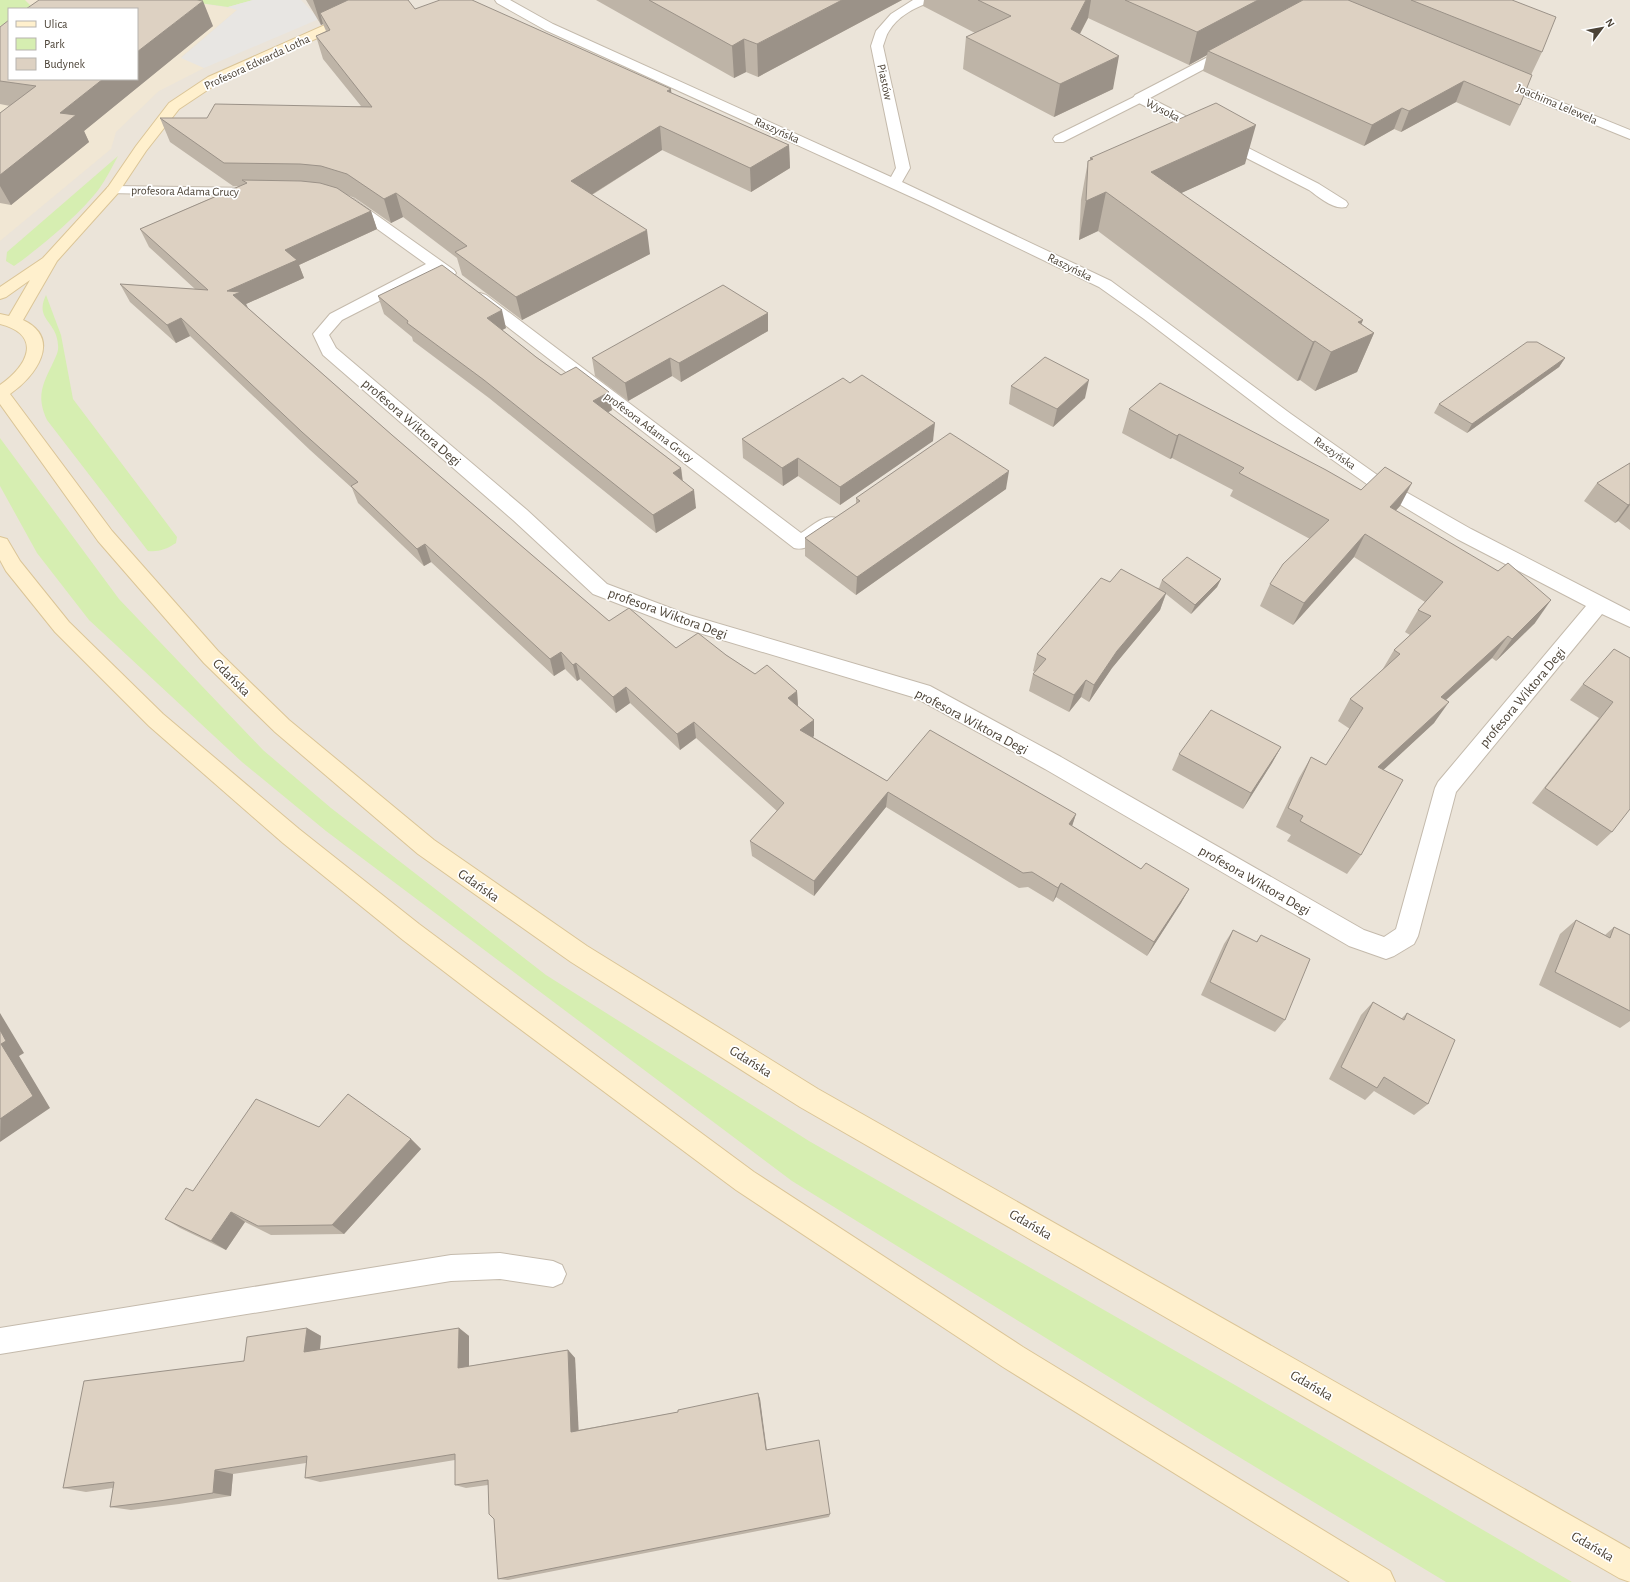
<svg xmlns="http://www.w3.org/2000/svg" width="1630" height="1582" viewBox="0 0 1630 1582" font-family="'Alegreya Sans',sans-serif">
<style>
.residential{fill:#ebe4d9;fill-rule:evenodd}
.education{fill:#f1e7d4;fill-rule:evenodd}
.green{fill:#d6eeb1}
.parking{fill:#e8e6e3}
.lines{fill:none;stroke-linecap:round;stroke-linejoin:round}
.lane-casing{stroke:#c4baac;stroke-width:2}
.street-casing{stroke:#c4baac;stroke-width:2}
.secondary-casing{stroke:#dbc597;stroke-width:2}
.lane{fill:#fff;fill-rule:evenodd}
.street{fill:#fff;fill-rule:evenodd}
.secondary{fill:#fff0cd;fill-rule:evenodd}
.wall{fill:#beb4a7}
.shaded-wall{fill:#9b9288}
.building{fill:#ddd1c2;stroke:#9b9288}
.labels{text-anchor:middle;stroke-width:3.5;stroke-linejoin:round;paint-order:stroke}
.far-street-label{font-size:12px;fill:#4c4337;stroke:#fff}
.street-label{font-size:14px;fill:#4c4337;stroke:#fff}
</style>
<rect width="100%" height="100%" fill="#f7f3eb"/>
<!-- residential -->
<path class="residential" d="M0,0H1630V1582H0ZM9,9H137V79H9Z"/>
<!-- education -->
<path class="education" d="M0,0H179L238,9L181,57L204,68L159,91L116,132L111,149L0,241ZM9,9H137V79H9Z"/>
<!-- green -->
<g class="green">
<polygon points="0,0 25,0 34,9 9,9 9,23 0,26"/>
<polygon points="178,0 253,0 228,7"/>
<path d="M118,156C112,167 106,179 99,189C80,214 40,248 14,266L6,261L7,252Z"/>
<path d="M46,295L61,335L73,399L177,537L176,543C167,549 159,552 148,551L47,420C37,398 41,387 52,365C55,358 59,352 58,345C57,321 34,320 46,295Z"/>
<polygon points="0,438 119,599 263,750 331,808 546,975 809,1141 1235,1385 1572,1582 1446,1582 1206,1437 792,1181 326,831 242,762 157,683 89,620 37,553 0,486"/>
</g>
<!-- parking -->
<polygon class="parking" points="253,0 301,0 319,19 204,68 181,58 237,10 228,7"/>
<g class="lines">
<!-- lane casing -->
<g class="lane-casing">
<g id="lane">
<polygon points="1140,94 1144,95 1146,98 1144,101 1063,142 1055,142 1053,139 1055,136"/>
<polygon points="500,1253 553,1261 562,1265 566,1274 562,1283 553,1287 500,1279 451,1281 0,1354 0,1328 451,1255"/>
</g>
</g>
<!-- street casing -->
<g class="street-casing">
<g id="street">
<path d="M495,0H510L553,24L891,177L896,168L871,46L876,31L891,14L913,0H930L928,3C914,8 897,17 889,31C886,35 885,41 883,46L910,168L902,182L1111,281L1291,414L1383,479L1471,529L1630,611V627L1602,614L1456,792L1418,936L1414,944L1394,956L1386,959L1349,946L1045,769L916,698L676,626L593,594L513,520L323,355L313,334L330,314L426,264L344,205L342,202L344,199L349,198L354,199L454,270L456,273L454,276C446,278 442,276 436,272L342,320L329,335L336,348L527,510L607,584L689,615L930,686L1061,757L1364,930L1384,937L1396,929L1435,788L1438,782L1586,606L1457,539L1371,487L1279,422L1144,319L1099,287L929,205L545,30L497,3Z"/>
<path d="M1231,45L1236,46L1237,49L1236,52L1150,98L1319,184L1346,201L1348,204L1346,207C1333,210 1319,197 1309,190L1135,101L1133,98L1135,95Z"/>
<polygon points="1497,76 1630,130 1630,139 1492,83 1490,80 1492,77"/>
<polygon points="113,186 258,188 263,189 265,192 263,195 258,196 108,193 106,190 108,187"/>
<path d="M480,293L486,295L801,533C812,526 823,514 837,518L839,523L837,528C825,536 809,552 794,548L474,301L472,298L474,295Z"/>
</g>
</g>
<!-- secondary casing -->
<g class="secondary-casing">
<g id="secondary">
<path d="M381,0H397L395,3L218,83L179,109L146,151L118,193L57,261L23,320C63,339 35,377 10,394L112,531L218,651L289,720L434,840L587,946L818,1089L1630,1549V1582L1619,1578L800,1107L571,962L418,854L275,732L204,663L98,541L0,404V385C28,366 43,335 0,324V314L9,316L30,280L6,297L0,299V287L43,258L108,187L136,146L169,103L208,77Z"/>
<polygon points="0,537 7,539 20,561 69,622 163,714 299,829 419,924 498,983 754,1172 1023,1347 1390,1571 1395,1582 1350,1582 1003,1367 736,1190 480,999 403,940 283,843 149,726 55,632 6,571 0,560"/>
</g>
</g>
<!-- lane -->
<use href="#lane" class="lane"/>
<!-- street -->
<use href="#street" class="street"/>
<!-- secondary -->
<use href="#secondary" class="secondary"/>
</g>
<!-- wall -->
<g class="wall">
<polygon points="306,0 408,0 415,9 671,93 789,145 790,168 751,192 662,150 592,195 650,254 522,320 462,275 457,258 403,217 391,223 355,198 347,195 371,211 377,229 299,265 304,278 246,304 248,308 392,435 609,621 676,648 726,655 755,674 797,691 798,706 814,720 814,736 813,737 887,781 1076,814 1072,826 1141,869 1189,889 1181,903 1147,956 1056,897 1053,902 1028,887 1019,888 886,807 814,896 752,856 750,841 777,811 696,738 680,750 630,703 616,713 580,679 577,681 565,669 554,676 431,562 424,566 358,503 352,488 310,450 190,336 176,343 130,302 120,284 195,289 149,247 140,229 239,186 233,186 170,142 160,118 207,118 361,106 323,59 316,36 326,31 323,24 321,25"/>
<polygon points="596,0 902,0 758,77 746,72 734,78"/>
<polygon points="924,0 1512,0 1542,52 1531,75 1520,105 1510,126 1456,102 1401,132 1394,129 1364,146 1203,71 1207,55 1189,65 1088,18 1080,34 1113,89 1054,117 963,69 966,37 975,33 923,6"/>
<polygon points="213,26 84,131 89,142 11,205 0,203 0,113 10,106 0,104 0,27"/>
<polygon points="1090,158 1245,164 1181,193 1374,333 1357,372 1315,391 1300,380 1297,381 1098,231 1079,240 1081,200 1088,161 1090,160"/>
<polygon points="378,296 506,328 502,330 536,357 561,375 612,410 608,412 681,468 683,481 696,508 656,533 489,398 413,341 412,337 384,314"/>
<polygon points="768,313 768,331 681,382 672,376 628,401 595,376 592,358"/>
<polygon points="1565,358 1559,367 1467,433 1434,413 1439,404"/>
<polygon points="1011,386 1085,398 1053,427 1009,404"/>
<polygon points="1129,409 1361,490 1400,506 1395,511 1535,623 1496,661 1492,658 1446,700 1434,723 1383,770 1361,855 1347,874 1287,841 1291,835 1276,827 1299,778 1311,757 1326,765 1350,729 1338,721 1350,699 1381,672 1394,650 1410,635 1405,632 1418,610 1425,602 1354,557 1293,625 1260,606 1270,584 1310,539 1230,496 1233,490 1172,458 1170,459 1122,433"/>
<polygon points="742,439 933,441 840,505 798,476 783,486 743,458"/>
<polygon points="1630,463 1630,530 1618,521 1615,523 1584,501 1597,483"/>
<polygon points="1006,489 856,595 805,556 805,538 856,504 856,498"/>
<polygon points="1221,579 1217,587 1191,614 1166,594 1160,610 1112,668 1089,702 1081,697 1069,712 1029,691 1033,674 1035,672 1033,671 1037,654 1110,582 1159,588 1162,580"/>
<polygon points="1630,658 1612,832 1597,846 1532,803 1599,718 1570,700 1583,684"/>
<polygon points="1281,747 1272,763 1243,809 1172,770 1179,754"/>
<polygon points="1576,920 1605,935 1614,927 1630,935 1630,1021 1620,1028 1539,985 1560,934"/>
<polygon points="1233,930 1256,942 1261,935 1285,1020 1275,1032 1201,995 1224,944"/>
<polygon points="1373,1002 1401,1019 1407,1013 1428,1104 1414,1115 1374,1091 1365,1100 1329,1079 1361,1015"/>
<polygon points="319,1127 411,1139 421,1149 344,1234 271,1235 245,1222 226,1250 180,1228 165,1219 193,1191"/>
<polygon points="307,1328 321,1336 320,1350 459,1328 469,1336 469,1366 568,1350 575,1358 578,1430 678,1412 758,1393 760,1399 767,1450 830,1514 829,1517 508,1580 498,1579 494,1519 488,1485 466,1488 455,1485 455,1460 320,1482 305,1478 306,1463 233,1474 231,1496 179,1504 131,1510 110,1507 113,1488 86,1492 63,1488 244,1361"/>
</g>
<!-- shaded-wall -->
<g class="shaded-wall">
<polygon points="313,0 377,0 320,13 323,24 321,25"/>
<polygon points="842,0 902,0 758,77 757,44"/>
<polygon points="1086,0 1091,0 1088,18 1065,62 1071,29"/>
<polygon points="1258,0 1303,0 1208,51 1207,55 1189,65 1197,32"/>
<polygon points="203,1 213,26 84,131 89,142 11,205 0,186 0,175 60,113 103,79 137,79 137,52"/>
<polygon points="744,39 746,72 734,78 732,46"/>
<polygon points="1119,56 1113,89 1054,117 1060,84"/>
<polygon points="1464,81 1456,102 1401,132 1409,111"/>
<polygon points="671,89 673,112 667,91"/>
<polygon points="1402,108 1394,129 1364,146 1372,125"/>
<polygon points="1256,125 1245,164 1142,211 1151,172"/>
<polygon points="660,126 662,150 575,205 571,181"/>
<polygon points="789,145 790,168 751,192 750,168"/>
<polygon points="1106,192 1098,231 1079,240 1086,201"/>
<polygon points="396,193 403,217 391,223 384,199"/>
<polygon points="371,211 377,229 299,265 304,278 246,304 249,310 227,291 285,250"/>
<polygon points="647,230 650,254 522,320 516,297"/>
<polygon points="502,310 506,328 491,336 487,318"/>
<polygon points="768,313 768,331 681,382 679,363"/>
<polygon points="181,318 190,336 176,343 167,325"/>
<polygon points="1363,320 1354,342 1374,333 1357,372 1315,391 1331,352 1358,322"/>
<polygon points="1315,341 1300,380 1297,381 1313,342"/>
<polygon points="670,358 672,376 628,401 625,383"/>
<polygon points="1565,358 1559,367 1467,433 1472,424"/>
<polygon points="1089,380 1085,398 1053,427 1057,409"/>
<polygon points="609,392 612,410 597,419 593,401"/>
<polygon points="935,423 933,441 840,505 840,487"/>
<polygon points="1179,434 1172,458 1170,459 1177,436"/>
<polygon points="798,458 798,476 783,486 782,468"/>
<polygon points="681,468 683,486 673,473"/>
<polygon points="1009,471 1006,489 856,595 857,577"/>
<polygon points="1412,483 1400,506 1378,530 1390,507"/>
<polygon points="694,490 696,508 656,533 653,515"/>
<polygon points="1630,504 1630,505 1618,521 1615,523 1628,505"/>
<polygon points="1365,534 1354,557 1293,625 1304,603"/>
<polygon points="425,544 431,562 424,566 417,549"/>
<polygon points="1221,579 1217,587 1191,614 1195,605"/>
<polygon points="1166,593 1160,610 1112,668 1089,702 1094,685 1117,651"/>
<polygon points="1551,600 1535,623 1496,661 1512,639"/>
<polygon points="1508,636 1492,658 1426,718 1441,697"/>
<polygon points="561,652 565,669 554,676 550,659"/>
<polygon points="576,663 580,679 577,681 573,665"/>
<polygon points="1086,680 1081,697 1069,712 1074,695"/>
<polygon points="626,687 630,703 616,713 613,697"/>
<polygon points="797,691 798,707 788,698"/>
<polygon points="1449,702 1434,723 1364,788 1378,767"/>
<polygon points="814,720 814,736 801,746 800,730"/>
<polygon points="694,722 696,738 680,750 677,734"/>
<polygon points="1281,747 1272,763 1243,809 1251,793"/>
<polygon points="888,792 886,807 814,896 814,881"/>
<polygon points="1076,814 1071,829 1069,824"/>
<polygon points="1061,883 1056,897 1053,902 1058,888"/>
<polygon points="1189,889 1181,903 1147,956 1154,942"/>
<polygon points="0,1013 24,1053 19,1056 50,1108 0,1142 1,1044 0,1030"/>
<polygon points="411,1139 421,1149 344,1234 332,1225"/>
<polygon points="231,1212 245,1222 226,1250 211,1241"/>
<polygon points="307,1328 321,1336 319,1359 304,1352"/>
<polygon points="459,1328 469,1336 469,1374 458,1368"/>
<polygon points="568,1350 575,1358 579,1437 571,1432"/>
<polygon points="758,1393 760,1399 767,1455 766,1450"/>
<polygon points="215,1470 233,1474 231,1496 213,1493"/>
</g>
<!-- building -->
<g class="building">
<polygon points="39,0 197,0 203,1 137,52 137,9 26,9"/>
<polygon points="348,0 408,0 415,9 440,0 472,0 671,89 667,91 789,145 750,168 660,126 571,181 647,230 516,297 455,252 467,246 396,193 384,199 347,174 321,166 300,164 224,163 160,118 207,118 215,104 372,107 316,36 330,30 320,13"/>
<polygon points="649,0 842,0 757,44 744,39 732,46"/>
<polygon points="978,0 1086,0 1071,29 1119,56 1060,84 966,37 1011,16"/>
<polygon points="1125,0 1258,0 1197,32"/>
<polygon points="1303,0 1348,0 1532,75 1520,105 1464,81 1409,111 1402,108 1372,125 1208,51"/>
<polygon points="1411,0 1512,0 1556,17 1542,52"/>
<polygon points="9,20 9,79 103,79 60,113 76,115 0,175 0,113 36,86 0,81 0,27"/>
<polygon points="1216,103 1256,125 1151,172 1363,320 1358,322 1374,333 1331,352 1315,341 1313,342 1106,192 1086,201 1088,161 1093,159 1090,158"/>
<polygon points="242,180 301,181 320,183 337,188 371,211 285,250 297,260 227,291 241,292 233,295 392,435 609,621 629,608 676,648 698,633 726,655 755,674 767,665 797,691 788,698 814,720 800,730 887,781 930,730 1076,814 1069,824 1141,869 1146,863 1189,889 1154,942 1061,883 1058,888 1032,872 1023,873 888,792 814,881 750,841 784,803 694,722 677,734 626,687 613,697 576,663 573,665 561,652 550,659 425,544 417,549 351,486 358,482 302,432 181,318 167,325 120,284 208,290 140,229 247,183"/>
<polygon points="442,265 502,310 487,318 536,357 561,375 576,367 609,392 593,401 681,468 673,473 694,490 653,515 484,380 407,323 408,321 378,296"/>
<polygon points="723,285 768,313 679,363 670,358 625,383 592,358"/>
<polygon points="1527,342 1537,342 1565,358 1472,424 1439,404"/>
<polygon points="1045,357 1089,380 1057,409 1011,386"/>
<polygon points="862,375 935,423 840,487 798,458 782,468 742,439 843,378 850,383"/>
<polygon points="1160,383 1326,470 1361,490 1385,467 1412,483 1390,507 1498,571 1508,563 1551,600 1512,639 1508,636 1441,697 1449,702 1378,767 1403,780 1361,855 1300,821 1303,816 1288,808 1311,757 1326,765 1363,708 1350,699 1400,654 1394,650 1431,616 1418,610 1443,582 1365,534 1304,603 1270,584 1283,564 1329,520 1239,473 1244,468 1179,434 1177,436 1129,409"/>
<polygon points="950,433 1009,471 857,577 805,538 860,501 856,498"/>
<polygon points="1630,463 1630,504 1628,505 1597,483"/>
<polygon points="1187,557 1221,579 1195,605 1162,580"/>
<polygon points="1121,569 1166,593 1117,651 1094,685 1086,680 1074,695 1033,674 1046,659 1037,654 1101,578 1110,582"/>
<polygon points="1614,649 1630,658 1630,809 1612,832 1545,788 1613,702 1583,684"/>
<polygon points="1211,710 1281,747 1251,793 1179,754"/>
<polygon points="1576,920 1610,938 1614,927 1630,935 1630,1011 1555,972"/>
<polygon points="1233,930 1257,942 1261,935 1310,959 1285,1020 1210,982"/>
<polygon points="1373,1002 1404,1020 1407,1013 1455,1040 1428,1104 1384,1077 1377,1088 1341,1067"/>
<polygon points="0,1030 6,1041 1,1044 33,1096 0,1119"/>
<polygon points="348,1094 411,1139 332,1225 258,1226 231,1212 211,1241 165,1219 186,1188 193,1191 256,1099 319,1127"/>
<polygon points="307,1328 304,1352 459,1328 458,1368 568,1350 571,1432 678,1412 678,1410 758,1393 766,1450 819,1440 830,1514 498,1579 494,1519 489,1514 488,1480 455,1485 455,1454 305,1478 307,1456 215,1470 213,1493 159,1501 110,1507 114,1482 63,1488 84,1381 244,1361 247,1337"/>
</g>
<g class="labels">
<!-- far-street labels -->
<g class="far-street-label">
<text transform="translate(257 62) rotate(-25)" y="4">Profesora Edwarda Lotha</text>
<text transform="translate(885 82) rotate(78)" y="4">Piastów</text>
<text transform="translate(1557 104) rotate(23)" y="4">Joachima Lelewela</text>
<text transform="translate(1163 110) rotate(27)" y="4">Wysoka</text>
<text transform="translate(777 130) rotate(24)" y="4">Raszyńska</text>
<text transform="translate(185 191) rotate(1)" y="4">profesora Adama Grucy</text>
<text transform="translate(1070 267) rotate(26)" y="4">Raszyńska</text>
<text transform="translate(649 427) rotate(37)" y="4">profesora Adama Grucy</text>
<text transform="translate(1335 453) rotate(35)" y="4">Raszyńska</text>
</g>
<!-- street labels -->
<g class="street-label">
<text transform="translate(412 422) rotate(41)" y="5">profesora Wiktora Degi</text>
<text transform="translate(668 613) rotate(20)" y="5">profesora Wiktora Degi</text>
<text transform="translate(232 677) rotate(45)" y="5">Gdańska</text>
<text transform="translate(1522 697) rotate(-50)" y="5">profesora Wiktora Degi</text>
<text transform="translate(972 721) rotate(28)" y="5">profesora Wiktora Degi</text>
<text transform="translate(1255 880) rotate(30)" y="5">profesora Wiktora Degi</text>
<text transform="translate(479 885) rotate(35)" y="5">Gdańska</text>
<text transform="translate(751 1061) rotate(32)" y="5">Gdańska</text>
<text transform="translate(1031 1224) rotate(30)" y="5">Gdańska</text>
<text transform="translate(1312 1385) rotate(30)" y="5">Gdańska</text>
<text transform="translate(1593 1546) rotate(30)" y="5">Gdańska</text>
</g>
</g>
<!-- legend -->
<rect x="8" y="8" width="130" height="72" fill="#ffffff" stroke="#b7b4af"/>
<rect x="16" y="21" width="20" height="6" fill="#fff0cd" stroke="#b7b4af"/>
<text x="44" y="28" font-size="12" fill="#4c4337">Ulica</text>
<rect x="16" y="38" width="20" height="12" fill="#d6eeb1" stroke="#b7b4af"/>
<text x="44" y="48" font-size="12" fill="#4c4337">Park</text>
<rect x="16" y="58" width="20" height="12" fill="#ddd1c2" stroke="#b7b4af"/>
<text x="44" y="68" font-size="12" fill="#4c4337">Budynek</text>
<!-- north arrow -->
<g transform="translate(1602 28) rotate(58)" stroke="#ffffff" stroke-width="3" paint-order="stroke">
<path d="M0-3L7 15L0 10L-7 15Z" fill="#4c4337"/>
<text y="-6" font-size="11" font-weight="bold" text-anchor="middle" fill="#4c4337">N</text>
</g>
</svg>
